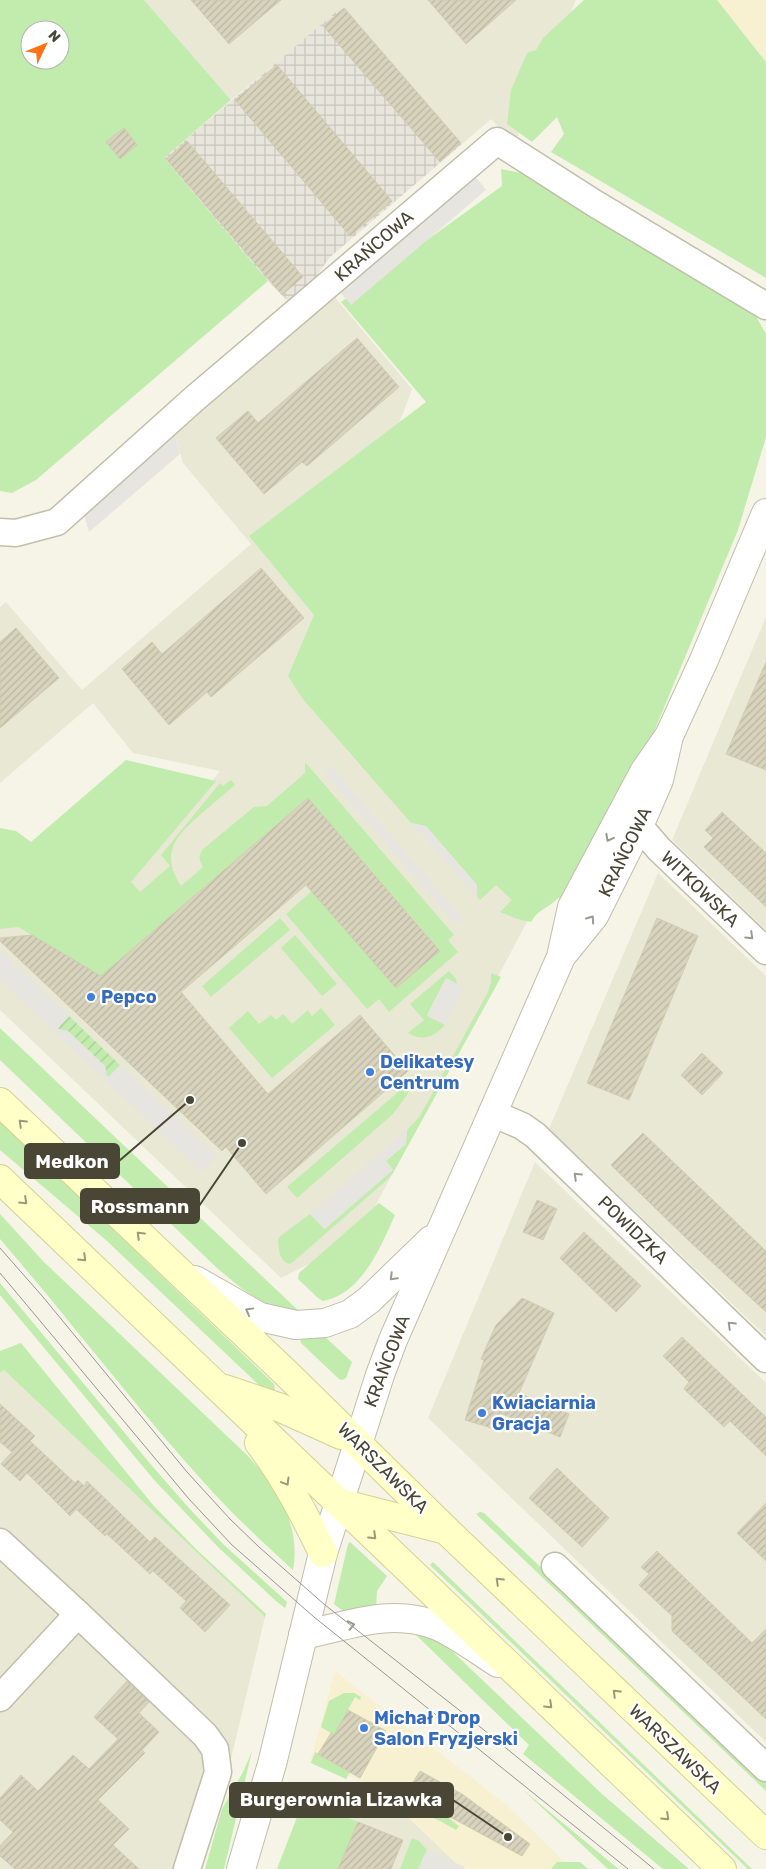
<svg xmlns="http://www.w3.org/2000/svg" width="766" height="1869" viewBox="0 0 766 1869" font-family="Rubik,sans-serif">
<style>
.residential{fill:#e9e8d5}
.commercial{fill:#f8f1d1}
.industrial{fill:url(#industrial-grid)}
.grass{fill:#c1ecae;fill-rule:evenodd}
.garden{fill:url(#garden-furrows)}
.parking{fill:#e6e5e0}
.building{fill:url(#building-hatch);stroke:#d2cdaf}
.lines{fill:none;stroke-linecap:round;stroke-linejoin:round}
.minor-casing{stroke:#c1bfa9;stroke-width:29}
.tertiary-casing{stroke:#c1bfa9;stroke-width:30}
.secondary-casing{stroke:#d4d392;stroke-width:30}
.minor{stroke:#fff;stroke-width:26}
.tertiary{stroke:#fff;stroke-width:28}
.secondary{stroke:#ffffc7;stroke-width:28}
.tram{stroke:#979797;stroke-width:1}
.oneway{stroke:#9b9990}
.oneway2{stroke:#9b9977}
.shop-dot{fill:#3f7fe0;stroke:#fff;stroke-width:2}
.labels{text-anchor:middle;stroke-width:4.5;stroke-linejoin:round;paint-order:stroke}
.street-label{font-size:18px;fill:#494636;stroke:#fff}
.shop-label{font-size:18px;font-weight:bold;fill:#366cbe;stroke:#fff;text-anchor:start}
.leader{fill:none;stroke:#494636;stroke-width:2}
.callout-dot{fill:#494636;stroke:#fff;stroke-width:2}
.callout{fill:#494636;stroke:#494636;stroke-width:2}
.callout-label{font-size:19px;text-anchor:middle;font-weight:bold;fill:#fff}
</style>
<defs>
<pattern id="industrial-grid" width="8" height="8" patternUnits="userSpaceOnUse" patternTransform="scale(1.25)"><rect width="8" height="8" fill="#e7e5dc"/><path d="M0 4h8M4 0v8" fill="none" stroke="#c8c6bd"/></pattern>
<pattern id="garden-furrows" width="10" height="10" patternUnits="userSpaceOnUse" patternTransform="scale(1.25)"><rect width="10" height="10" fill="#c1ecae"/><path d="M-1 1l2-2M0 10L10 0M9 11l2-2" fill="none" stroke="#a7cc96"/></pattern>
<pattern id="building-hatch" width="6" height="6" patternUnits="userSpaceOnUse" patternTransform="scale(1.25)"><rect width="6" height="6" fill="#d7d3bc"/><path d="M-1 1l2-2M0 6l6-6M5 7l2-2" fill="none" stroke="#bab6a2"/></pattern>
</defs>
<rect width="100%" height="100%" fill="#f5f4e7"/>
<!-- residential -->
<g class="residential">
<polygon points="144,0 576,0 515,142 505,134 491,119 462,144 343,7 231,100"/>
<polygon points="333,295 412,389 404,411 314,615 534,909 357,1240 281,1278 0,1010 0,902 77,948 220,771 133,753 93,703 0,783 0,607 6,602 82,690 251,544 183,463 174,432"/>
<polygon points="766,617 766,930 672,840"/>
<polygon points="658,873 766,976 766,1336 549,1129"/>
<polygon points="535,1162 766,1383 766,1742 428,1418"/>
<polygon points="0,1366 265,1617 219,1809 200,1869 0,1869"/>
<polygon points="377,1787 462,1869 315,1869 327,1838"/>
</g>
<!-- commercial -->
<g class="commercial">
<polygon points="717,0 766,0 766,62"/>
<polygon points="335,1671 503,1802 572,1869 462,1869 377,1787 310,1762"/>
</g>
<!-- industrial -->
<polygon class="industrial" points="343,6 462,144 329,258 314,280 289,302 268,281 164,158"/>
<!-- grass -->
<g class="grass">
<path d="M0,0H144L231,100L164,158L268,281L36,480L12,493L0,491ZM30,30H60V60H30Z"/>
<polygon points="584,0 717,0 766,62 766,278 551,152 564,134 557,117 532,142 507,124 511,90 527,53 536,50 543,38"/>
<path d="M501,169L521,173L754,313L766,334V437L738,530L633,782L566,901L558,898C549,908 537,910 531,922L517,919L500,912L512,900L496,885L480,900L477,897V885L426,826L411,823L302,698L288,676L314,615L249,536L426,402L341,302L502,186Z"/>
<path d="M126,760L216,781L131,882L140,892L170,866L161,855L220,783L223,786L231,780L235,785C224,794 213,804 202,813C177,835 159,852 181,886L203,867C199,860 198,856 203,849L254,807L267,806L305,773V762L454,935L448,940L458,952L389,1012L379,999L367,1009L286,914L312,891L396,988L440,950L308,798L101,976L18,927L0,929V828L16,831L31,842Z"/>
<polygon points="280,918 290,930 211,997 202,986"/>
<polygon points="295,935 337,984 322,996 281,948"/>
<path d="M449,971L456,979L457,984L446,978L427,1015L445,1025C434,1037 422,1042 408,1033L424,1020L410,1004Z"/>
<path d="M491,973L501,977L393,1173L388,1179L293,1262L290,1264C278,1261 279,1249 278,1238L310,1214L325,1229L393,1170L386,1161L406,1144L407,1130L420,1116L488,992L491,982Z"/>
<polygon points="321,1008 335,1025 272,1078 229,1028 248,1011 259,1024 271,1015 276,1020 283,1014 292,1024 308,1010 312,1016"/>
<polygon points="0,1028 302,1314 273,1308 245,1291 218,1269 0,1060"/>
<polygon points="410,1082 412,1085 407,1095 393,1114 297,1198 287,1187"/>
<polygon points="0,1121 274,1384 275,1390 271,1391 262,1388 107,1241 0,1150"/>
<path d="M379,1203L395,1215C381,1246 362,1294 323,1301L318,1298L298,1279L299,1273Z"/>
<path d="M0,1214L43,1261L248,1456C277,1488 301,1524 293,1570C264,1543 235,1517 209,1488C136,1408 71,1321 0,1239Z"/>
<polygon points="0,1283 153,1467 188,1507 223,1544 287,1602 285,1608 276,1601 218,1547 155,1481 0,1295"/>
<polygon points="323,1335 352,1362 346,1378 342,1380 339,1379 301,1343 300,1339 303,1337"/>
<polygon points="21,1343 153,1505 197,1550 266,1614 265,1617 4,1370 0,1373 0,1351"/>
<polygon points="480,1512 484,1513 766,1782 766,1791 476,1514"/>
<polygon points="350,1542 387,1576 377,1591 376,1609 352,1618 334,1604 348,1544"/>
<polygon points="433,1562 752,1869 748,1869 430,1565"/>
<path d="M412,1631C428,1634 441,1642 453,1652L602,1794L689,1869H663L523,1754L529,1745Z"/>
<polygon points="344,1693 354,1693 361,1697 360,1700 355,1697 334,1735 321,1727 329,1701"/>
<polygon points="252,1751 224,1869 205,1869 222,1809 243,1772"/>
<polygon points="315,1752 350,1772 346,1779 311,1763"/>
<polygon points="522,1789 610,1862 619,1869 608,1869"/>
<polygon points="405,1794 446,1816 459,1826 456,1830 442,1822 401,1804"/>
<polygon points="304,1799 358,1822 338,1869 277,1869"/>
<polygon points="412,1838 419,1841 427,1850 418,1869 400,1869"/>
<polygon points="557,1862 580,1862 588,1869 551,1869"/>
</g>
<!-- garden -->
<polygon class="garden" points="69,1016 120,1065 109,1076 107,1076 105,1066 68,1031 59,1030 58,1028"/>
<!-- parking -->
<g class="parking">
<polygon points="476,177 486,190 351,305 338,290 465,183"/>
<polygon points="174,432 180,454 89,532 82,509"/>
<polygon points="328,763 467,924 453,921 326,775"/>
<polygon points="411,823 426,826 477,885 477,897"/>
<polygon points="0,951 69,1016 58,1028 59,1029 68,1031 105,1066 107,1076 110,1076 120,1065 217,1156 202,1172 0,980"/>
<polygon points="446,978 464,988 445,1025 427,1016"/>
<polygon points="407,1130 406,1144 386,1161 393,1170 324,1229 310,1214"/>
<polygon points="427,1850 465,1867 464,1869 418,1869"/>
</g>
<!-- building -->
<g class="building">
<polygon points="191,0 281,0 229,44"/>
<polygon points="428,0 516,0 466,44"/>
<polygon points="344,8 461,143 440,162 323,26"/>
<polygon points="277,65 392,201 350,236 235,100"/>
<polygon points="124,128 137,145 120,159 106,142"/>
<polygon points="187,141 303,277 282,295 166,159"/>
<polygon points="357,338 399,387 307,466 302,462 264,494 216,438 248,411 258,423"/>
<polygon points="261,568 304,618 211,697 207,692 169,725 122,669 152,642 162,654"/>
<polygon points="16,628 59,678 0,728 0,642"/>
<polygon points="766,662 766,770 726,754"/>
<polygon points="308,798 440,951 396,988 306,885 181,992 268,1094 360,1015 408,1071 266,1194 226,1147 222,1151 0,941 0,938 32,935 101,976"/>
<polygon points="722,812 766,853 766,907 704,847 713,838 705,830"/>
<polygon points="657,918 698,936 629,1100 587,1083"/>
<polygon points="702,1053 723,1073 702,1095 681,1075"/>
<polygon points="643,1133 766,1251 766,1312 688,1240 611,1165"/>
<polygon points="537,1200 557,1209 543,1240 523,1232"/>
<polygon points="584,1232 641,1286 616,1312 560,1258"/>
<polygon points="522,1298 554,1313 519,1393 569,1414 560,1437 500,1413 495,1429 465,1420 484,1360 481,1359 496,1325"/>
<polygon points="682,1337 766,1417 766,1456 730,1421 724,1427 684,1389 689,1382 663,1356"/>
<polygon points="0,1404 35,1436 30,1441 75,1483 78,1480 84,1486 87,1481 150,1542 155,1537 230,1605 205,1632 180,1608 186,1601 153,1571 150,1574 107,1534 105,1536 76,1509 70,1516 27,1473 20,1481 1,1464 12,1452 0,1442"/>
<polygon points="557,1468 609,1518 582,1547 529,1498"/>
<polygon points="766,1503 766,1561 737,1533"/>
<polygon points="657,1551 752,1643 766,1629 766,1719 672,1631 672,1616 639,1585 649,1574 641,1567"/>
<polygon points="127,1681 149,1702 139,1713 159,1732 142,1750 145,1753 98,1800 129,1829 113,1845 139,1869 15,1869 0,1856 0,1846 13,1832 0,1820 0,1798 21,1775 38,1791 73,1755 89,1769 118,1739 94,1717"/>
<polygon points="348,1710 386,1731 360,1778 318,1754 331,1733 334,1735"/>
<polygon points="420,1771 462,1794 530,1844 522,1856 406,1793"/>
<polygon points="358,1822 403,1840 391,1869 338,1869"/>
</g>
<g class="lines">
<!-- minor casing -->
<g class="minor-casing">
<g id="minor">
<polyline points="0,532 16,533 57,522 194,399 497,141 594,203 766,306"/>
<polyline points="633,808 634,816 639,826 659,849 766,951"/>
<polyline points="492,1113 522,1126 535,1135 766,1359"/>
<polyline points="0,1542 78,1614 205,1735 215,1749 218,1772 187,1869"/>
<polyline points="555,1566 766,1768"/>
<polyline points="0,1698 78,1614"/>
</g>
</g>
<!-- tertiary casing -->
<g class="tertiary-casing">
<g id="tertiary">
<polyline points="564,953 594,916 639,826 659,780 669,736 704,660 766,513"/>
<polyline points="195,1280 260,1317 296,1325 325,1323 350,1314 369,1300 431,1240"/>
<path d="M303,1635C348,1626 390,1608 435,1625C455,1633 479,1651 498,1663"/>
<polyline points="241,1869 272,1764 323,1553 380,1375 393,1340 561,957 572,907 644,772 669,736"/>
</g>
</g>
<!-- secondary casing -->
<g class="secondary-casing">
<g id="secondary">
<polyline points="0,1102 286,1373 446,1530 766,1835"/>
<polyline points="0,1179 722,1869"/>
<polyline points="225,1389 281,1408 341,1435"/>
<path d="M259,1443C285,1477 304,1514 323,1553"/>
<polyline points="340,1503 446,1530"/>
</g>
</g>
<!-- minor -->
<use href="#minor" class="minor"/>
<!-- tertiary -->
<use href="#tertiary" class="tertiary"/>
<!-- secondary -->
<use href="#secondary" class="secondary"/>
<!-- tram -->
<g class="tram">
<polyline points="0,1248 43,1297 187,1472 230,1519 259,1547 325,1605 468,1717 654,1869"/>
<polyline points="0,1273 189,1499 232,1545 314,1617 628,1869"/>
</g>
</g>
<!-- one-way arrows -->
<defs><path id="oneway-chevron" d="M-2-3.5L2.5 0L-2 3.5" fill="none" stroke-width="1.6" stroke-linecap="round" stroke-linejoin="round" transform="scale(1.25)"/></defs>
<g class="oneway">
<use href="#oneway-chevron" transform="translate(609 838) rotate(118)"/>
<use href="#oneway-chevron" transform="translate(591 919) rotate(-55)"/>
<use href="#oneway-chevron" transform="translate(750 936) rotate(44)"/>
<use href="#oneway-chevron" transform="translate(577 1176) rotate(-136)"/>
<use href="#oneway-chevron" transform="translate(393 1277) rotate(135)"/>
<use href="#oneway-chevron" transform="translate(249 1311) rotate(-151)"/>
<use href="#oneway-chevron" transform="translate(731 1325) rotate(-136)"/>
<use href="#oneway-chevron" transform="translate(351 1625) rotate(-12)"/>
</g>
<g class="oneway2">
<use href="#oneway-chevron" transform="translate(22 1123) rotate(-136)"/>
<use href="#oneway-chevron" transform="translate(24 1201) rotate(43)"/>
<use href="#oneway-chevron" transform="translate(140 1235) rotate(-136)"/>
<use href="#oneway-chevron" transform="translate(83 1258) rotate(44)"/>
<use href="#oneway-chevron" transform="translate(286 1482) rotate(59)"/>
<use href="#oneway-chevron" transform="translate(373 1536) rotate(44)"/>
<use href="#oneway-chevron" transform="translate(499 1581) rotate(-136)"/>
<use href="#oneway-chevron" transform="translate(616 1693) rotate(-136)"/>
<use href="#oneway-chevron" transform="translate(549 1705) rotate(44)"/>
<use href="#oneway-chevron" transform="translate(666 1817) rotate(43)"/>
</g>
<!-- markers -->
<g class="shop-dot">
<circle cx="91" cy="997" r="5"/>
<circle cx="370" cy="1072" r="5"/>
<circle cx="482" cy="1413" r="5"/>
<circle cx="364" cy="1728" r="5"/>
</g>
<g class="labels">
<!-- street labels -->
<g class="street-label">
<text transform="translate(374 246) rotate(-41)" y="6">KRAŃCOWA</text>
<text transform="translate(625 852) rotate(-64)" y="6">KRAŃCOWA</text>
<text transform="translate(700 889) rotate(44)" y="6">WITKOWSKA</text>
<text transform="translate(633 1230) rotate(44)" y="6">POWIDZKA</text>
<text transform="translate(387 1361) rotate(-69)" y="6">KRAŃCOWA</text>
<text transform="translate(383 1468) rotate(45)" y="6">WARSZAWSKA</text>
<text transform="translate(675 1749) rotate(44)" y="6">WARSZAWSKA</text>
</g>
<!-- shop labels -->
<g class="shop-label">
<text x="101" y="1003">Pepco</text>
<text x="380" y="1068">Delikatesy<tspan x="380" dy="21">Centrum</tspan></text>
<text x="492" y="1409">Kwiaciarnia<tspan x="492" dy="21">Gracja</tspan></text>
<text x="374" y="1724">Michał Drop<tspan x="374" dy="21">Salon Fryzjerski</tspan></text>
</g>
</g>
<!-- callouts -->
<path class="leader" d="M190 1100L119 1161M242 1143L199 1206M508 1837L453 1800"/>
<g class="callout-dot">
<circle cx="190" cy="1100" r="5"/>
<circle cx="242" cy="1143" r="5"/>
<circle cx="508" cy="1837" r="5"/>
</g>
<g class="callout">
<rect x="25" y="1144" width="94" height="34" rx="5"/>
<rect x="81" y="1189" width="118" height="34" rx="5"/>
<rect x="230" y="1783" width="223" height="34" rx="5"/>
</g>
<g class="callout-label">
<text x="72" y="1168">Medkon</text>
<text x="140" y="1213">Rossmann</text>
<text x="341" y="1806">Burgerownia Lizawka</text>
</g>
<!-- north arrow -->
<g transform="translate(45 45) rotate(47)"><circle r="24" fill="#ffffff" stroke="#b6b5af"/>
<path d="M0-4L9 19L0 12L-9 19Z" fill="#ff7114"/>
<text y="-8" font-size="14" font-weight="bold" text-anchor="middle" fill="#494636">N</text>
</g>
</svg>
